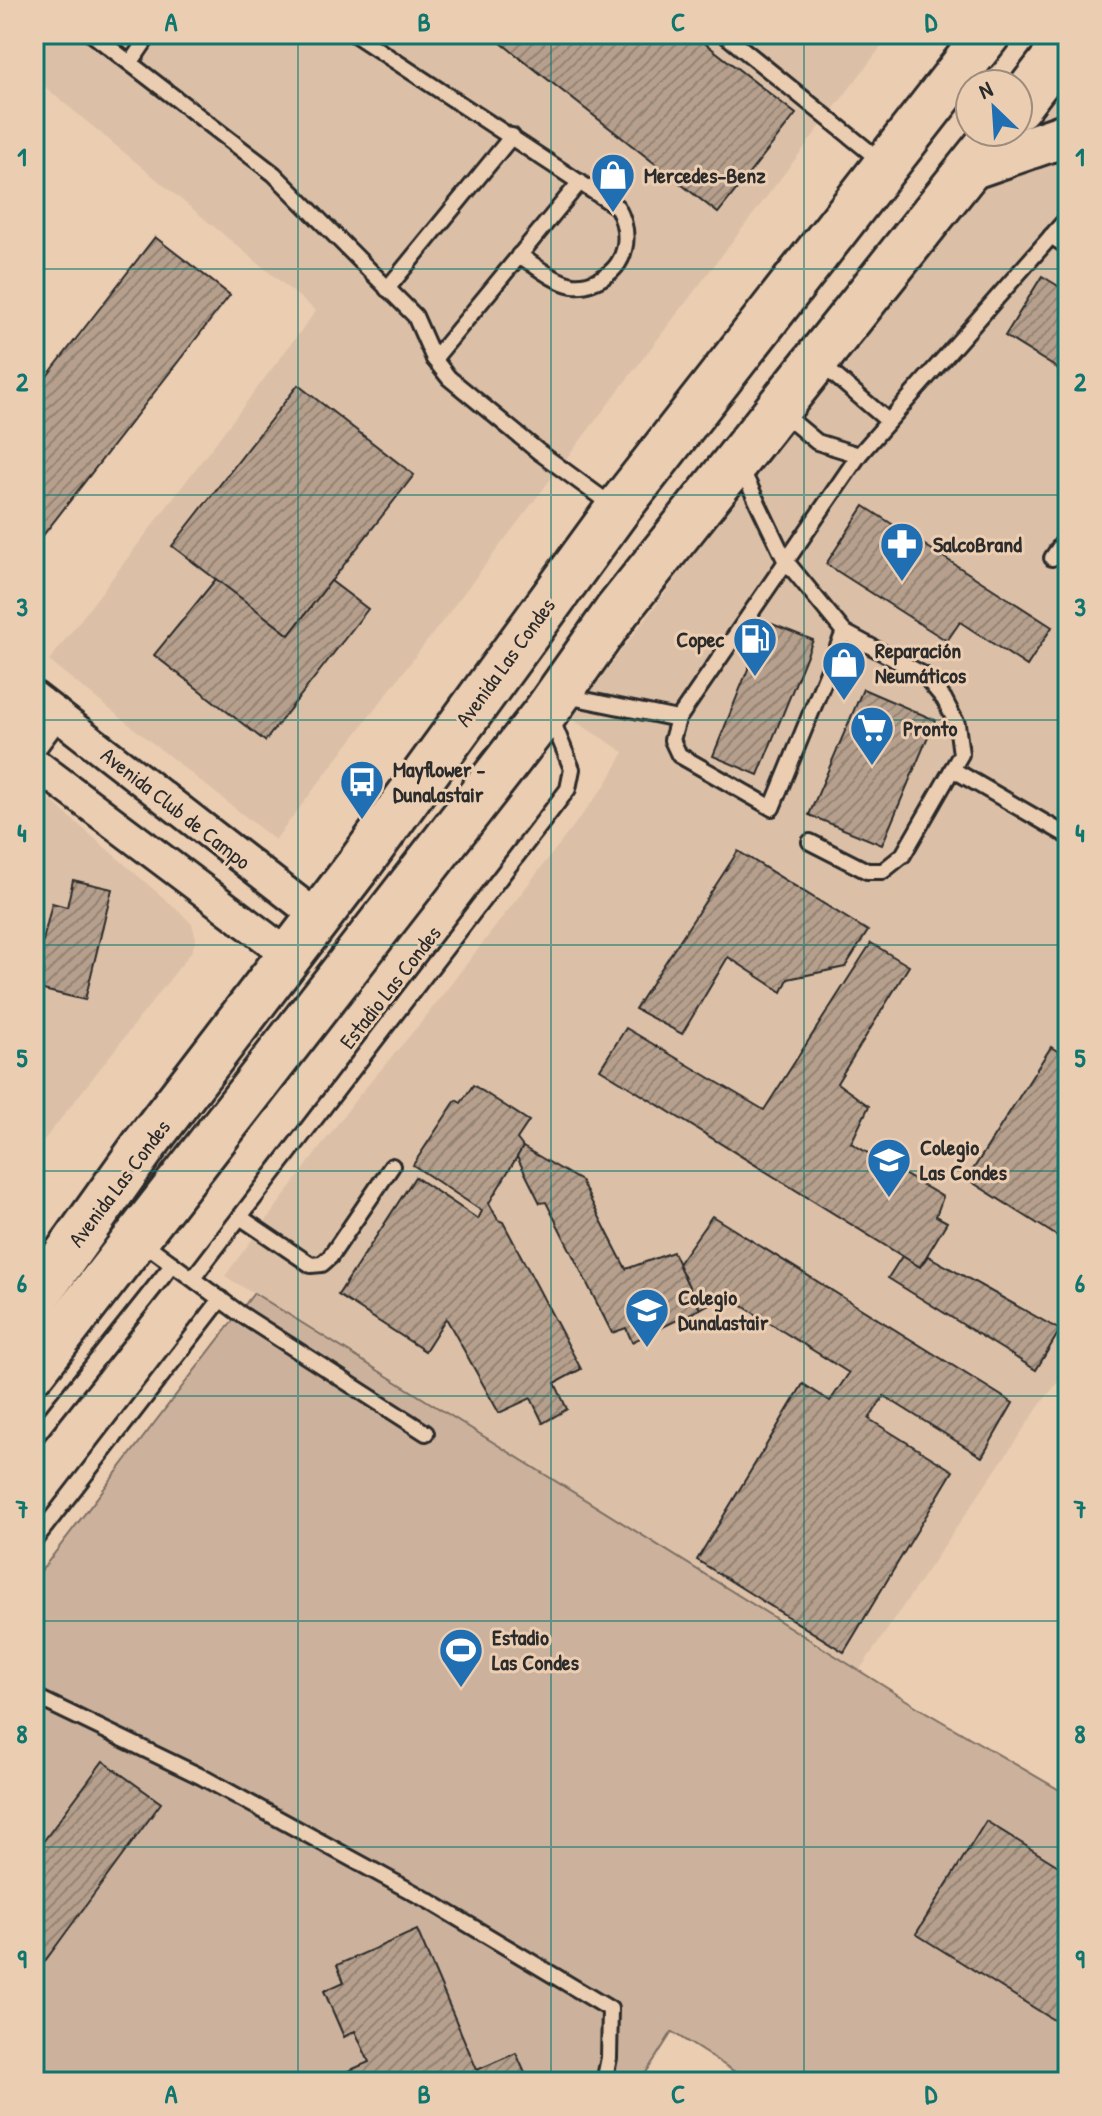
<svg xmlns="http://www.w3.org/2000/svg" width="1102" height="2116" viewBox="0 0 1102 2116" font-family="'Patrick Hand',sans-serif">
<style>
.built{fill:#dbc0a7}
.pitch{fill:#ccb29c;stroke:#7c6e64;stroke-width:2}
.building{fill:url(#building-hatch);stroke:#2b2b2b;stroke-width:2}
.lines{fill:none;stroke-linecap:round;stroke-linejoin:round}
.lane-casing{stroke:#2b2b2b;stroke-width:20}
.street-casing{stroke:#2b2b2b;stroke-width:36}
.secondary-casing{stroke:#2b2b2b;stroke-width:48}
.primary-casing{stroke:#2b2b2b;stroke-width:50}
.lane{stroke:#ebcdb2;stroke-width:14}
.street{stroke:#ebcdb2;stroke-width:30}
.secondary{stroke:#ebcdb2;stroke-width:42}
.primary{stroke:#ebcdb2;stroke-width:44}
.grid{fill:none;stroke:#0f766e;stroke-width:2;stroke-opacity:0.55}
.labels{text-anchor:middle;stroke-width:6;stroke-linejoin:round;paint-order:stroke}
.poi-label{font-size:22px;font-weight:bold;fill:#2b2b2b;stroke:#ebcdb2;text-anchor:start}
.street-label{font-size:22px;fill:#2b2b2b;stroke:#ebcdb2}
.neatline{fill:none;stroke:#0f766e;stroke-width:3}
.grid-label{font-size:26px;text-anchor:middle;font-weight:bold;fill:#0f766e}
</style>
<defs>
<pattern id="building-hatch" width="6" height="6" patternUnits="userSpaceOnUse" patternTransform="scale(2)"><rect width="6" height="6" fill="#b6a08d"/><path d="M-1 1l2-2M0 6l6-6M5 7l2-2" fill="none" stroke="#948373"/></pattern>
</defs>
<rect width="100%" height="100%" fill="#ebcdb2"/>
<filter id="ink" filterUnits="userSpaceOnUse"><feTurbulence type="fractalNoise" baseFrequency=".0125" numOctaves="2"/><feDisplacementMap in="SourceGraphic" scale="16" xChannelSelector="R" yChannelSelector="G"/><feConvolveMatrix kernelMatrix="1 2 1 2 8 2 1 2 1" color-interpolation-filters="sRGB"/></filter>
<g filter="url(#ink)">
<!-- built -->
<g class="built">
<polygon points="34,34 891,34 275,840 49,661 316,311 34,78"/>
<polygon points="1068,64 1068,1369 1040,1405 859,1671 225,1276 356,1099 423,1020 606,784 624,752 570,718"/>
<polygon points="34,786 181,913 192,924 196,938 192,951 34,1153"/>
</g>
<!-- pitch -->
<polygon class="pitch" points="254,1293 919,1708 1068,1795 1068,2051 1048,2082 751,2082 672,2032 640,2082 34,2082 34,1580"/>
<!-- building -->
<g class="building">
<polygon points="506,34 693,34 796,114 718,213 500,42"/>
<polygon points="155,237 230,295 34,547 34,393"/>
<polygon points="1042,276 1068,292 1068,375 1005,336"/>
<polygon points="298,385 414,475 289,635 172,546"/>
<polygon points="864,506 1052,627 1027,666 960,622 947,641 826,564"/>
<polygon points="216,579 289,635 331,581 368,609 265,741 154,655"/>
<polygon points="767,622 813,640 758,775 713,756"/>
<polygon points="863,689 935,720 882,845 809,815"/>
<polygon points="738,851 868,931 845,967 788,979 782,992 728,957 682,1034 635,1009"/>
<polygon points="73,880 112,889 85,1000 39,989 44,968 37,966 52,903 67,907"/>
<polygon points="871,943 909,966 837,1083 869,1106 851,1143 943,1197 936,1216 947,1222 920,1267 600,1069 626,1028 764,1110"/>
<polygon points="1051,1047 1068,1058 1068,1243 967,1179"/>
<polygon points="473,1085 529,1121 517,1139 523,1147 489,1203 498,1220 503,1222 581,1369 555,1383 567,1409 543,1423 531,1398 499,1413 446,1318 425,1351 338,1295 415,1177 478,1219 482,1211 413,1165 456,1100 461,1103"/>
<polygon points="523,1147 581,1181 626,1269 673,1252 700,1309 632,1342 626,1328 612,1333 546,1202 540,1203 517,1157"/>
<polygon points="712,1216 1013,1403 982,1457 884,1396 869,1419 953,1471 844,1652 697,1560 803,1384 830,1401 849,1373 725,1295 700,1309 678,1264"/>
<polygon points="902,1256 920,1267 928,1256 1060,1330 1036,1370 888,1278"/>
<polygon points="103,1761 161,1803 34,1976 34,1854"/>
<polygon points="986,1821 1068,1872 1068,2029 916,1934"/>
<polygon points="417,1930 477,2070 516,2053 529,2082 332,2082 330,2079 369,2062 355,2031 344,2037 324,1991 344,1982 337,1965"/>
</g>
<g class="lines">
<!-- lane casing -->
<g class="lane-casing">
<g id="lane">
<polyline points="92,34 274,174 415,316 434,359 449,378 539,452 614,507"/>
<path d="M354,34L617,207C632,234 628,266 598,280C589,284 583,286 573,285C554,282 535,265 519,255"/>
<polyline points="724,34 882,162"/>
<polyline points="131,62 150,34"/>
<polyline points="1051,236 1068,247"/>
<polyline points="387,289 512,136"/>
<polyline points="434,359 580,182"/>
<polyline points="819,362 888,421"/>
<polyline points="781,412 817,442 859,455"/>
<polyline points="741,468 785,560 844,632 772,808 679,755 672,740 678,719 859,455 1068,217"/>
<polyline points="1052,558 1068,535"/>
<polyline points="566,696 678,719"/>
<polyline points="952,769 1068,836"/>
<polyline points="810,842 867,871 883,871 903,855 961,754 957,724 944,699 924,675 844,632"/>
<polyline points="240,1217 311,1265 322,1264 330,1257 392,1166"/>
<polyline points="140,1240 239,1313 426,1433"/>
<polyline points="193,1278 568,789 572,769 550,715"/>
<polyline points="34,1439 173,1264"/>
<polyline points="34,1541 221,1299"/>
<polyline points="34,1696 202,1777 429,1901 610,2009 609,2058 604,2082"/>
<polyline points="34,2075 45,2082"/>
</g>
</g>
<!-- street casing -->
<g class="street-casing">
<g id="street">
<polyline points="34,697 319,918"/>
<polyline points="34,741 55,713"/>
<polyline points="34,763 290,956"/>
</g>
</g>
<!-- secondary casing -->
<g class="secondary-casing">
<polyline id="secondary" points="970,168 1068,134"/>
</g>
<!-- primary casing -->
<g class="primary-casing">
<g id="primary">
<polyline points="1018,106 1068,41"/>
<polyline points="34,1300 146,1143 361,862 617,510 988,34"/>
<polyline points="34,1370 548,709 617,611 998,132"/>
</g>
</g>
<!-- lane -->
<use href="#lane" class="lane"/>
<!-- street -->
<use href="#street" class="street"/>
<!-- secondary -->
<use href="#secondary" class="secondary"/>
<!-- primary -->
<use href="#primary" class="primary"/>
</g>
</g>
<!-- grid -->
<path class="grid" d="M298,34V2082M551,34V2082M804,34V2082M34,269H1068M34,495H1068M34,720H1068M34,945H1068M34,1171H1068M34,1396H1068M34,1621H1068M34,1847H1068"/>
<!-- icons -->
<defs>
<g id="shop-pin" transform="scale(2.3)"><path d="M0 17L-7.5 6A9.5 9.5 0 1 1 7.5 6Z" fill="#1f6fb2" stroke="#ebcdb2"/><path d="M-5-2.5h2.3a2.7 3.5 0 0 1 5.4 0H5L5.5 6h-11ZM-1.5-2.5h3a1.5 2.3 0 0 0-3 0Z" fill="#fff"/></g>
<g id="pharmacy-pin" transform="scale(2.3)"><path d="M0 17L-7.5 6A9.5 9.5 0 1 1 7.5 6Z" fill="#1f6fb2" stroke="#ebcdb2"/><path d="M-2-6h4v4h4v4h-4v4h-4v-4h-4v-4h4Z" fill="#fff"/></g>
<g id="fuel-pin" transform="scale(2.3)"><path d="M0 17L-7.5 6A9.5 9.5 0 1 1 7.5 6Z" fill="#1f6fb2" stroke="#ebcdb2"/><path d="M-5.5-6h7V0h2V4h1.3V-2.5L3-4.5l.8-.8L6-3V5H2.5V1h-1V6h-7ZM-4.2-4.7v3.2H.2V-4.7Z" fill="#fff"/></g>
<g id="supermarket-pin" transform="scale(2.3)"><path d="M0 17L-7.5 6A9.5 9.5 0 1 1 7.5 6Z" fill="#1f6fb2" stroke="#ebcdb2"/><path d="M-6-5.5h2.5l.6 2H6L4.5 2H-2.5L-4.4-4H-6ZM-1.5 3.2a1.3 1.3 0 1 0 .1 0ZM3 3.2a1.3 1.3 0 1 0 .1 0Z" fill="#fff"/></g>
<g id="bus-pin" transform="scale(2.3)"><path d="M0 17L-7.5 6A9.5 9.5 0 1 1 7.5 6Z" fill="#1f6fb2" stroke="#ebcdb2"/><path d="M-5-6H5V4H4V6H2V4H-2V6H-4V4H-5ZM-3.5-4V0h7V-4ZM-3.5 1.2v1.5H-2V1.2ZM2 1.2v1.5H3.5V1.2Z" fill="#fff"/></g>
<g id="school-pin" transform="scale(2.3)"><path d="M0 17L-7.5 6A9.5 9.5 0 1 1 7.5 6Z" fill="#1f6fb2" stroke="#ebcdb2"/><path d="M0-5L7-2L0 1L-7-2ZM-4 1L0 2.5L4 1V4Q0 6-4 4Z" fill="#fff"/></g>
<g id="stadium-pin" transform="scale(2.3)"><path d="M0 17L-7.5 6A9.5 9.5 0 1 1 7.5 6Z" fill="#1f6fb2" stroke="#ebcdb2"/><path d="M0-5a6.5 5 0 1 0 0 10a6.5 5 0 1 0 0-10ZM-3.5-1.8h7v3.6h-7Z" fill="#fff"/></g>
</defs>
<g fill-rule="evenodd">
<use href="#shop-pin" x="613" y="175"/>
<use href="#pharmacy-pin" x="902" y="544"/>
<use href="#fuel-pin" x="755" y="639"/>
<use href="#shop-pin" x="844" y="663"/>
<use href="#supermarket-pin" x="872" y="728"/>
<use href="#bus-pin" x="362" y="782"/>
<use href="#school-pin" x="889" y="1160"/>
<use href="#school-pin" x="647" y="1310"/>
<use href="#stadium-pin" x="461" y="1650"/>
</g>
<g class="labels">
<!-- poi labels -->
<g class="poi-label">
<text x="644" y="183">Mercedes-Benz</text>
<text x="933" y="552">SalcoBrand</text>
<text x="724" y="647" text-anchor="end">Copec</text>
<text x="875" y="658">Reparación<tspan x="875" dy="25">Neumáticos</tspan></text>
<text x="903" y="736">Pronto</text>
<text x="393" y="777">Mayflower -<tspan x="393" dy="25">Dunalastair</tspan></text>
<text x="920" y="1155">Colegio<tspan x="920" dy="25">Las Condes</tspan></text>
<text x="678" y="1305">Colegio<tspan x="678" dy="25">Dunalastair</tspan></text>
<text x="492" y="1645">Estadio<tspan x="492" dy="25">Las Condes</tspan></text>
</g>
<!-- street labels -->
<g class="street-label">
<text transform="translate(505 662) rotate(-54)" y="8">Avenida Las Condes</text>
<text transform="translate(176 808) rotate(38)" y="8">Avenida Club de Campo</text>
<text transform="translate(390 987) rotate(-52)" y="8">Estadio Las Condes</text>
<text transform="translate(119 1183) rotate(-53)" y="8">Avenida Las Condes</text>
</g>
</g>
<!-- margin -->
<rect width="1102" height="2116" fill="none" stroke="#ebcdb2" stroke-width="88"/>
<!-- north arrow -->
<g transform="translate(994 108) rotate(335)"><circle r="38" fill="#ebcdb2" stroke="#9e8c7c" stroke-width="2"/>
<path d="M0-6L14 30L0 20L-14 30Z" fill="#1f6fb2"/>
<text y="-12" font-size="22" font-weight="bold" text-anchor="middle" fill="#2b2b2b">N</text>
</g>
<rect x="44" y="44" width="1014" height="2028" class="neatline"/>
<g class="grid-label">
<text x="171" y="31">A</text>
<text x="424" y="31">B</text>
<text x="678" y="31">C</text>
<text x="931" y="31">D</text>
<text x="22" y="166">1</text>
<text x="1080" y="166">1</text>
<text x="22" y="391">2</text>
<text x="1080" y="391">2</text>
<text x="22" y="616">3</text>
<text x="1080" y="616">3</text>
<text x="22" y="842">4</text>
<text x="1080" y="842">4</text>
<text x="22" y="1067">5</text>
<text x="1080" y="1067">5</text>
<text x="22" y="1292">6</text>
<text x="1080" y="1292">6</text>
<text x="22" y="1518">7</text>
<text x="1080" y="1518">7</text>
<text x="22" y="1743">8</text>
<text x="1080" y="1743">8</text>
<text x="22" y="1968">9</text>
<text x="1080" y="1968">9</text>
<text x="171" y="2103">A</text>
<text x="424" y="2103">B</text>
<text x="678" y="2103">C</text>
<text x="931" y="2103">D</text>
</g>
</svg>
